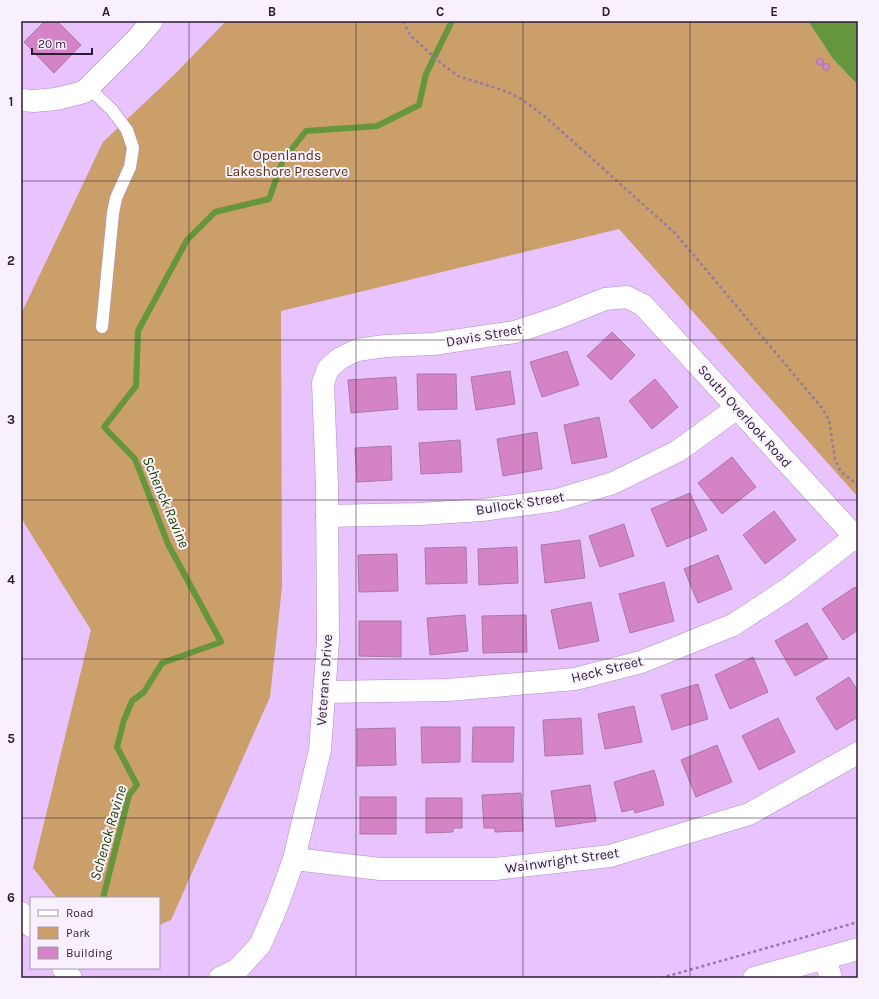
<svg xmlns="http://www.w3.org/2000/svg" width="879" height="999" viewBox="0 0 879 999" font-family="Karla,sans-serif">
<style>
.green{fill:#ca9f69}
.water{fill:#65963b}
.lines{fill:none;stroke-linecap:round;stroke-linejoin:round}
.stream{stroke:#65963b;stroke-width:6}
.building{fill:#d483c7;stroke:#ac77a3}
.lane-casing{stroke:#b28ec7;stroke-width:13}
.street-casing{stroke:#b28ec7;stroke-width:23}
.secondary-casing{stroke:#b28ec7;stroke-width:23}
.path{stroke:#9479a4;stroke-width:2.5;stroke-dasharray:3 3;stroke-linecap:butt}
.lane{stroke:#fff;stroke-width:12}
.street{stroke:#fff;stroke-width:22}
.secondary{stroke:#fff;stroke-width:22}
.grid{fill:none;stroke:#2b1d34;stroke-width:1;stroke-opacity:0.55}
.labels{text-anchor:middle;stroke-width:4;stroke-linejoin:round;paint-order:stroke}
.park-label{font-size:14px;fill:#523711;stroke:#f8f1fd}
.street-label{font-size:14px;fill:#2b1d34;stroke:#f8f1fd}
.water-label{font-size:15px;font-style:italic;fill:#274703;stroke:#f8f1fd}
.neatline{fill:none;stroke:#2b1d34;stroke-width:1.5}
.grid-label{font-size:13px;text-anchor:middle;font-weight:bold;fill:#2b1d34}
</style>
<rect width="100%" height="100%" fill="#e8c3fe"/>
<!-- green -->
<polygon class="green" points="226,21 808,21 833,59 858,85 858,497 619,229 281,311 282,587 270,697 171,920 159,925 159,898 57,898 33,868 91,630 21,518 21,314 103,142 176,73"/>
<!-- water -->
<polygon class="water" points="808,21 858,21 858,85 833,59"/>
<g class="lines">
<!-- stream -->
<polyline class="stream" points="103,898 129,795 137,785 117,747 124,720 132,701 144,692 162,663 221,642 168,544 135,459 104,427 136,386 138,331 187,240 215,212 269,199 283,160 306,131 377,126 419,105 426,74 452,21"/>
</g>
<!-- building -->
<g class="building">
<polygon points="45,21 57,21 81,45 54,73 24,42"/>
<circle cx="820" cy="62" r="3.5"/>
<circle cx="826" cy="67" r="3.5"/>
<polygon points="612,332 635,355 611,380 587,356"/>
<polygon points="567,351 579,385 542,397 530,362"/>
<polygon points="510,371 515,404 476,410 471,377"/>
<polygon points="417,374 456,374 457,409 418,410"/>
<polygon points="396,377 398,409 351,413 348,380"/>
<polygon points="655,379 678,407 652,429 629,401"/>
<polygon points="599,417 607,457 572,464 564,425"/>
<polygon points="537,432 542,469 503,476 497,439"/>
<polygon points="460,440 462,472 421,474 419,443"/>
<polygon points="391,446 392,480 357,482 355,448"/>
<polygon points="732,457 756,487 722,514 698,483"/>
<polygon points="690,493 707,530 667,547 651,509"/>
<polygon points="774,511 796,540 765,564 743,535"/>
<polygon points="624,524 634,556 600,567 589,536"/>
<polygon points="580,540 585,578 545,583 541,545"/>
<polygon points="466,547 467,583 426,584 425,548"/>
<polygon points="517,547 518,583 479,585 478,549"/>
<polygon points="397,554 398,591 359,592 358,555"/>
<polygon points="718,555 732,589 698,603 684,569"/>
<polygon points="664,582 674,621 630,633 619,594"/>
<polygon points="855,587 858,591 858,630 843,640 822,609"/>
<polygon points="591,602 599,641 559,649 551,610"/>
<polygon points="465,615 468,651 430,655 427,618"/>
<polygon points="526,615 527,652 483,653 482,616"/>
<polygon points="359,621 401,621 401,657 359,656"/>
<polygon points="807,623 828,658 795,676 775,641"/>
<polygon points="753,657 768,692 730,709 715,675"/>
<polygon points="849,677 858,691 858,717 836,730 816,698"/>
<polygon points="698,684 708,719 672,730 661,695"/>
<polygon points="634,706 642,742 605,749 598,714"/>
<polygon points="581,718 583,754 545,756 543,720"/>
<polygon points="778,718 795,752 759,770 742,736"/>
<polygon points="421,727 460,727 460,762 422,763"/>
<polygon points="473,727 514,727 513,762 472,762"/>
<polygon points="395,728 396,765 357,766 357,729"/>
<polygon points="717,745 732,782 696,797 681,760"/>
<polygon points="654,770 664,805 635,813 634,809 622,812 614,782"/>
<polygon points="590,785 596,821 556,827 551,791"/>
<polygon points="521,793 523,831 495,832 495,828 484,828 482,795"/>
<rect x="360" y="797" width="36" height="37"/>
<polygon points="426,798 462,798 462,828 453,828 453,832 426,833"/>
</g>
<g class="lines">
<!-- lane casing -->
<g class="lane-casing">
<polyline id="lane" points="88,87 112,110 127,130 133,148 130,167 116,198 113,213 102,327"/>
</g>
<!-- street casing -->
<g class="street-casing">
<g id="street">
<polyline points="21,100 34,101 56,99 84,92 136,40 152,21"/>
<polyline points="327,516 419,514 482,510 557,500 613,483 678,451 737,408"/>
<polyline points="324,692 448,690 575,679 641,662 733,625 788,589 855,537"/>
<polyline points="294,859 380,869 495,869 610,856 749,814 858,753"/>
<polyline points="825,958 831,978"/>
<polyline points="220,978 238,969 260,945 277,906 294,859 320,750 328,641 327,486 323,383 328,369 339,359 357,350 385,346 433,344 515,332 560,317 605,299 627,297 643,305 858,540"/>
</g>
</g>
<!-- secondary casing -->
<g class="secondary-casing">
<g id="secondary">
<polyline points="21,913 31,926"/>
<polyline points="63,968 71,978"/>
<polyline points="754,978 858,949"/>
</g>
</g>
<!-- path -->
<g class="path">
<polyline points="403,21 410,35 442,64 458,76 508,92 523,100 548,119 676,234 822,408 829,420 835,459 841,472 858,485"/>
<polyline points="661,978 858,922"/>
</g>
<!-- lane -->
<use href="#lane" class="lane"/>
<!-- street -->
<use href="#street" class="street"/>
<!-- secondary -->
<use href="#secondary" class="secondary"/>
</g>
<!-- grid -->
<path class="grid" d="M189,21V978M356,21V978M523,21V978M690,21V978M21,181H858M21,340H858M21,500H858M21,659H858M21,818H858"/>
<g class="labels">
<!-- park labels -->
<g class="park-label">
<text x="287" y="160">Openlands<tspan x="287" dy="16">Lakeshore Preserve</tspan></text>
</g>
<!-- street labels -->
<g class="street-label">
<text transform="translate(484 335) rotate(-10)" y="5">Davis Street</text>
<text transform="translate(745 416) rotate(48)" y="5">South Overlook Road</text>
<text transform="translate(520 503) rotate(-9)" y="5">Bullock Street</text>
<text transform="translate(607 669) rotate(-14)" y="5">Heck Street</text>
<text transform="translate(324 680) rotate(-86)" y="5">Veterans Drive</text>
<text transform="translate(562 860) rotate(-8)" y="5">Wainwright Street</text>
</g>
<!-- water labels -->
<g class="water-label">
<text transform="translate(166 502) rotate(67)" y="5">Schenck Ravine</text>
<text transform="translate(108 833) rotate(-74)" y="5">Schenck Ravine</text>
</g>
</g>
<!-- border -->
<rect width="879" height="999" fill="none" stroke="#f8f1fd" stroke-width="44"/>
<!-- legend -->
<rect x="30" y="897" width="130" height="72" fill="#f8f1fd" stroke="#a69cad"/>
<rect x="38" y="910" width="20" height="6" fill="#ffffff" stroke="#a69cad"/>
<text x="66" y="917" font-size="12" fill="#2b1d34">Road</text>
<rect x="38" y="927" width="20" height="12" fill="#ca9f69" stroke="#a69cad"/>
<text x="66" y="937" font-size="12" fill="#2b1d34">Park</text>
<rect x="38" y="947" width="20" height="12" fill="#d483c7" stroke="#a69cad"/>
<text x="66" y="957" font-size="12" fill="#2b1d34">Building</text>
<!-- scale -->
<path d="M32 48v6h60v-6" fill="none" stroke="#2b1d34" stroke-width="2"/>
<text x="38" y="48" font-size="12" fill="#2b1d34" stroke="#f8f1fd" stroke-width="3" paint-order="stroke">20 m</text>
<rect x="22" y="22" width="835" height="955" class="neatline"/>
<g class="grid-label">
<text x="106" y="16">A</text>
<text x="272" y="16">B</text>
<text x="440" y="16">C</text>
<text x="606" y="16">D</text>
<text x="774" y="16">E</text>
<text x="11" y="106">1</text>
<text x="11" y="265">2</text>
<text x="11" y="424">3</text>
<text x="11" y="584">4</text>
<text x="11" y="743">5</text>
<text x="11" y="902">6</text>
</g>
</svg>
